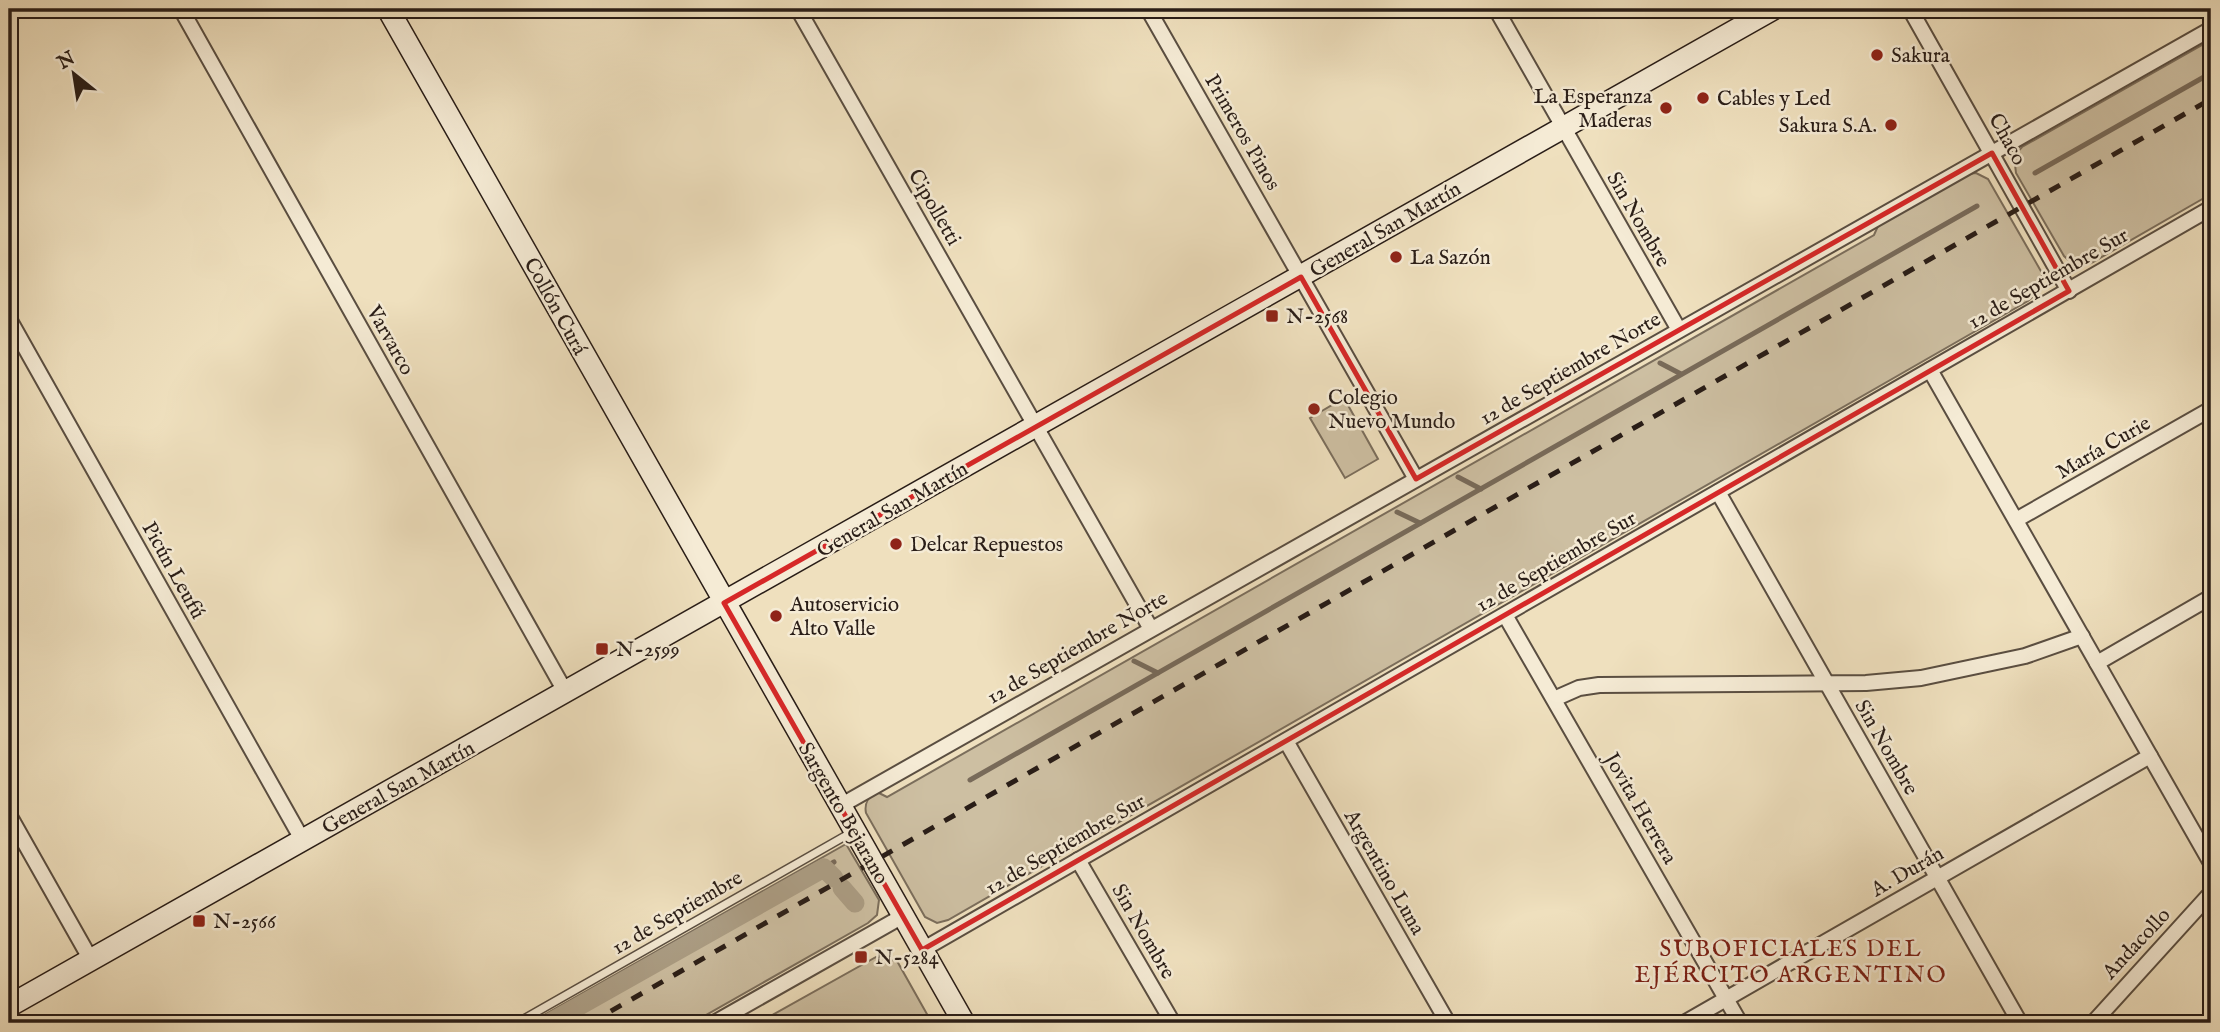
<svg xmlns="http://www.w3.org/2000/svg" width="2220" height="1032" viewBox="0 0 2220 1032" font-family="'IM FELL English',serif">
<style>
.green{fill:#cdbfa2;stroke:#7b6e5c;stroke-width:2}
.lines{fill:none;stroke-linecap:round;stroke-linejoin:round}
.stream{stroke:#786a59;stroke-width:5}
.canal{stroke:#ac9e85;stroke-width:19}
.lane-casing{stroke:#5a4e41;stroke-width:10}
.street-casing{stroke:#5a4e41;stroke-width:18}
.secondary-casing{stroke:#291d17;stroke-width:24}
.lane{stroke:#f5ebd5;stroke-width:7}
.street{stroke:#f5ebd5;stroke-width:14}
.secondary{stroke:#f5ebd5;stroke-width:21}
.rail{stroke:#291d17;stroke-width:5;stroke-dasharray:12 12;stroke-linecap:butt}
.marked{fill:none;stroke:#d62828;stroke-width:5;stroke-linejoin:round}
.poi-dot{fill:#8f2418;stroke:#f5ebd5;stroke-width:2.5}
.labels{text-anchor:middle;stroke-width:5;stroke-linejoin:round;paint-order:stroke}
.poi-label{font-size:21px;fill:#291d17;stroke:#f5ebd5;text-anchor:start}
.street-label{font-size:21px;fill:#291d17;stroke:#f5ebd5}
.neighbourhood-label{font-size:23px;letter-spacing:2px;fill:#7a1f14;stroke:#f5ebd5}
</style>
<rect width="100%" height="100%" fill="#efe0be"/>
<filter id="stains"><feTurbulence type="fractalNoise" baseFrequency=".00286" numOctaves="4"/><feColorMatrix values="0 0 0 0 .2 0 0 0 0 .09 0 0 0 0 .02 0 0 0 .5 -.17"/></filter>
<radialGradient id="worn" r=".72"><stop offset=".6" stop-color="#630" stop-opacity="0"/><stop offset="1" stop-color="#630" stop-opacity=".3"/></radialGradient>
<!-- green -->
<g class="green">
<polygon points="2211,40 2211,194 2093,262 2086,265 2073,264 2064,256 2016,173 2014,156 2022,147"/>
<path d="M1976,173L1988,179L2042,273L2041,290L2028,301L948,920L937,923L925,917L866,813C864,803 868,797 877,792L887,797L1874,235L1878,226L1968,174Z"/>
<polygon points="1344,398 1378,459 1345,478 1310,418"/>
<polygon points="846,844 879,900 877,915 868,923 692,1023 530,1023"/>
<polygon points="876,957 897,961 932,1023 758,1023"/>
</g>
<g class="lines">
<!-- stream -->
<g class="stream">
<polyline points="2035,173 2211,73"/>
<polyline points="1660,363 1681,374"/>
<polyline points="1458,477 1481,489"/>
<polyline points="1397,512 1420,523"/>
<polyline points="1134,661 1158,673"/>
<polyline points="970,780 1977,206"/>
<polyline points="824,868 834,862"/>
</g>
<!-- canal -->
<g class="canal">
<polyline points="842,888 855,903"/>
<polyline points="549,1023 824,868 834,878"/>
</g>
<!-- lane casing -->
<g class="lane-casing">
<polyline id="lane" points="517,1023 854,831"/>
</g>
<!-- street casing -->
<g class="street-casing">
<g id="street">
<polyline points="181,9 566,693"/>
<polyline points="798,9 1151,629"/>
<polyline points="1148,9 1416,479"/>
<polyline points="1496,9 1679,330"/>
<polyline points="1910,9 2069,291"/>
<polyline points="9,319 303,841"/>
<polyline points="1930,370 2211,863"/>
<polyline points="1718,492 2020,1023"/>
<polyline points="2016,520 2211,409"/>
<polyline points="1505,615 1740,1023"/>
<polyline points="2097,663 2211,597"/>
<polyline points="1554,699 1579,688 1599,685 1866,683 1921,678 2025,656 2082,636"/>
<polyline points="1286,741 1448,1023"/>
<polyline points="840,806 2211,29"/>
<polyline points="9,815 91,960"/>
<polyline points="1078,860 1173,1023"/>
<polyline points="922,950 2211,208"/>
<polyline points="714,1023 903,916"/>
<polyline points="1684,1023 2150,756"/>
<polyline points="2093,1023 2211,893"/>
</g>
</g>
<!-- secondary casing -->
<g class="secondary-casing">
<g id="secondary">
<polyline points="388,9 964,1023"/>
<polyline points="9,1006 1773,9"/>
</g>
</g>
<!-- lane -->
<use href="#lane" class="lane"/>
<!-- street -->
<use href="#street" class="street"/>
<!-- secondary -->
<use href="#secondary" class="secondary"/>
<!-- rail -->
<polyline class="rail" points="590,1023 2211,99"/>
</g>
<!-- marked area -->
<path class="marked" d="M1992,153L2069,291L922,950L724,603L1301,277L1416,479Z"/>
<!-- markers -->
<g class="poi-dot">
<circle cx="1877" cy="55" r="7"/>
<circle cx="1703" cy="98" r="7"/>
<circle cx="1666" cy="108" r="7"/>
<circle cx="1891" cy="125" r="7"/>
<circle cx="1396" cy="257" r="7"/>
<rect x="1265" y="309" width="14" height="14" rx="3.5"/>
<circle cx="1314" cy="409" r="7"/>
<circle cx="896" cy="544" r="7"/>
<circle cx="776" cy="616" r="7"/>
<rect x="595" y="642" width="14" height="14" rx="3.5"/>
<rect x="192" y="914" width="14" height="14" rx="3.5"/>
<rect x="854" y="950" width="14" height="14" rx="3.5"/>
</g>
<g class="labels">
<!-- poi labels -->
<g class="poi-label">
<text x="1891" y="62">Sakura</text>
<text x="1652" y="103" text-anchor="end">La Esperanza<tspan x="1652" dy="24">Maderas</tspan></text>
<text x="1717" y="105">Cables y Led</text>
<text x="1877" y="132" text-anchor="end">Sakura S.A.</text>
<text x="1410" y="264">La Sazón</text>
<text x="1286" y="323">N-2568</text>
<text x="1328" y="404">Colegio<tspan x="1328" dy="24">Nuevo Mundo</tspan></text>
<text x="910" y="551">Delcar Repuestos</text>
<text x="790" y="611">Autoservicio<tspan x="790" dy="24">Alto Valle</tspan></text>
<text x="616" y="656">N-2599</text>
<text x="213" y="928">N-2566</text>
<text x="875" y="964">N-5284</text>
</g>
<!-- street labels -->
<g class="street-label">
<text transform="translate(1243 132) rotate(60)" y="7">Primeros Pinos</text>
<text transform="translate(2008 139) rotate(61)" y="7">Chaco</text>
<text transform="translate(935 207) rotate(60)" y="7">Cipolletti</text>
<text transform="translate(1639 219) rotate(60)" y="7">Sin Nombre</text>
<text transform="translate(1385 229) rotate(-30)" y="7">General San Martín</text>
<text transform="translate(2048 278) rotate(-30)" y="7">12 de Septiembre Sur</text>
<text transform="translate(556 306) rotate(61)" y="7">Collón Curá</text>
<text transform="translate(391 340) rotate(61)" y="7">Varvarco</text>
<text transform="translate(1570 368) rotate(-30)" y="7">12 de Septiembre Norte</text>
<text transform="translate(2103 447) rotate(-30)" y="7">María Curie</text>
<text transform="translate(892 509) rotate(-30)" y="7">General San Martín</text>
<text transform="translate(1556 561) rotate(-30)" y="7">12 de Septiembre Sur</text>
<text transform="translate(174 570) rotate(61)" y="7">Picún Leufú</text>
<text transform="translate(1077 647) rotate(-30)" y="7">12 de Septiembre Norte</text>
<text transform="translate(1887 747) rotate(60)" y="7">Sin Nombre</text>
<text transform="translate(398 787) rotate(-29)" y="7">General San Martín</text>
<text transform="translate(1641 808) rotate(60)" y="7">Jovita Herrera</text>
<text transform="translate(844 813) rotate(60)" y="7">Sargento Bejarano</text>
<text transform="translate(1065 844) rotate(-30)" y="7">12 de Septiembre Sur</text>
<text transform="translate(1907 871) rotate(-30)" y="7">A. Durán</text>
<text transform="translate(1385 872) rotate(60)" y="7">Argentino Luna</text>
<text transform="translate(677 912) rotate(-30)" y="7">12 de Septiembre</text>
<text transform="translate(1144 931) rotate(60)" y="7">Sin Nombre</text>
<text transform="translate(2136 943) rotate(-47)" y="7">Andacollo</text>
</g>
<!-- neighbourhood labels -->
<g class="neighbourhood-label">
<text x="1791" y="956">SUBOFICIALES DEL<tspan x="1791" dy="26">EJÉRCITO ARGENTINO</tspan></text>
</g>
</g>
<!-- margin -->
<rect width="2220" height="1032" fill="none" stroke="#efe0be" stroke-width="35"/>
<rect x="10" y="10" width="2199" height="1011" fill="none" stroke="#291d17" stroke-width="3.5"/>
<rect x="18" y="18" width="2185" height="997" fill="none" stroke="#291d17" stroke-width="2"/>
<!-- north arrow -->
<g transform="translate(74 74) rotate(330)" stroke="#f5ebd5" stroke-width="5" paint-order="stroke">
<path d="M0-5L12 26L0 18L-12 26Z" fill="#291d17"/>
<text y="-10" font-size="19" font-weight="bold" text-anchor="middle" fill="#291d17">N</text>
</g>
<rect width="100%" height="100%" filter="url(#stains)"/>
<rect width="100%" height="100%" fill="url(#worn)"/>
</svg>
